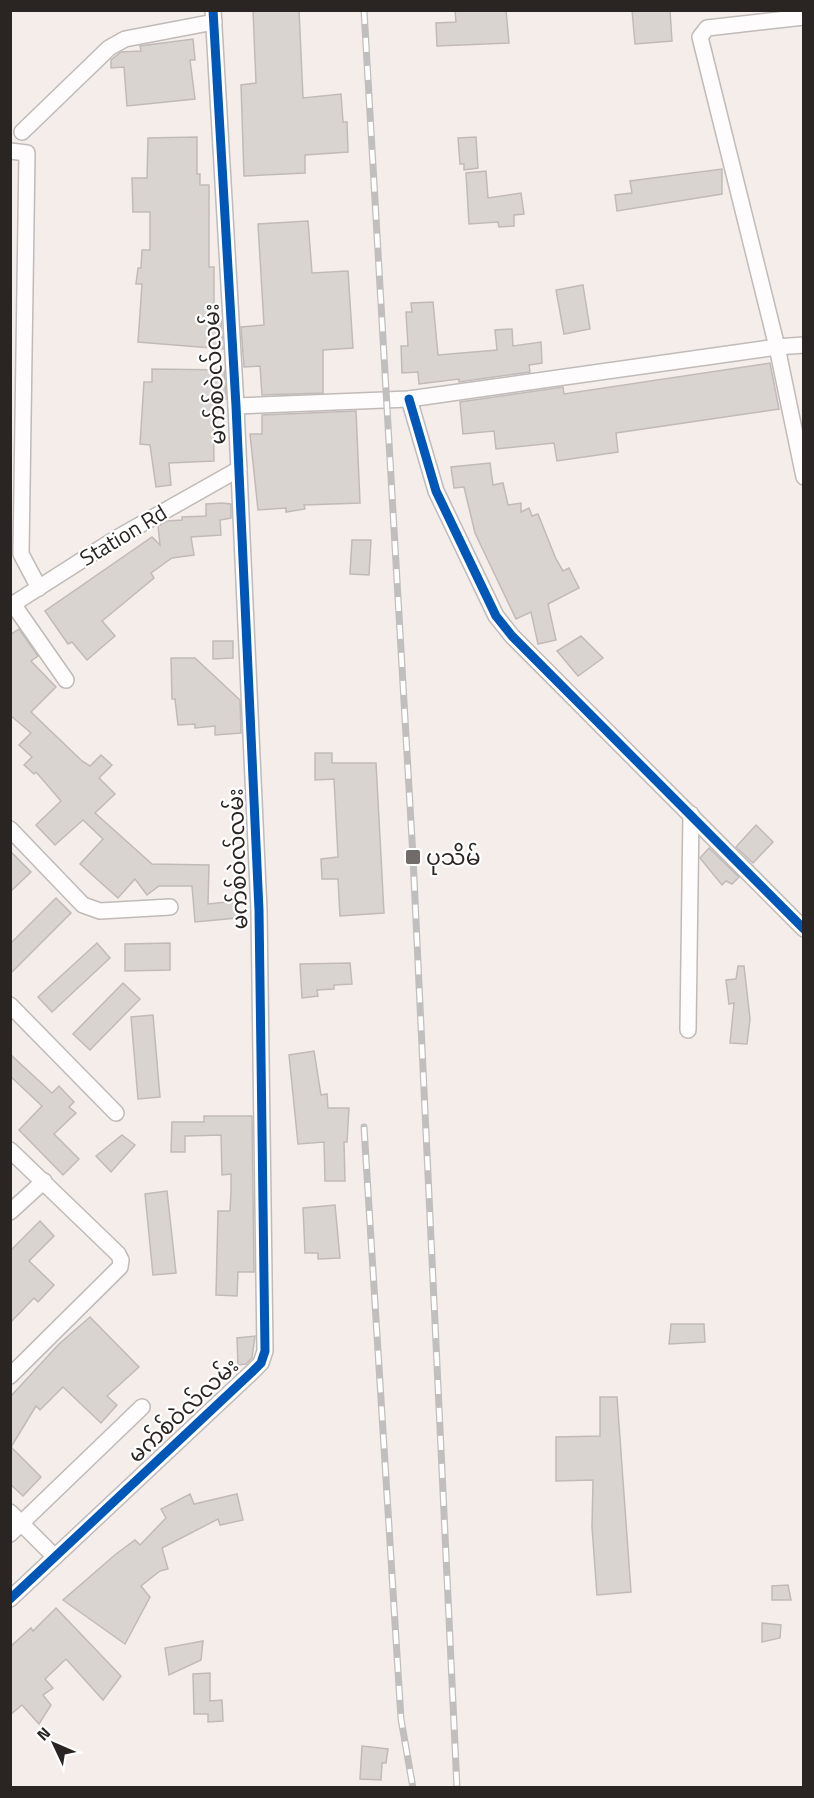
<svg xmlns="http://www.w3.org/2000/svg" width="814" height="1798" viewBox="0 0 814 1798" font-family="'Titillium Web','Noto Sans Myanmar',sans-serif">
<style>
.building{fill:#dad4d1;stroke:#c1bab8;stroke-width:1.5}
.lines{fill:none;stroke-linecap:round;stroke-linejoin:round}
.minor-casing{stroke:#c0bab8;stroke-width:18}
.minor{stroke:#fefcfc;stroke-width:15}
.rail-casing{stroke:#c1bfbe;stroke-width:7}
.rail{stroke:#fff;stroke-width:4.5;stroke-dasharray:14;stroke-linecap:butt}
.cycleway-casing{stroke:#fff;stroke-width:13}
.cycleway{stroke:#0057b8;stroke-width:9}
.poi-dot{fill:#716b69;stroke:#fff;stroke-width:2}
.labels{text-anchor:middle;stroke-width:4.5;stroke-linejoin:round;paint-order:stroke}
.street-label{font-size:22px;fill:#2a2523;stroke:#fff}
.poi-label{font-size:22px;fill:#2a2523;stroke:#fff;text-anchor:start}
</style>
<rect width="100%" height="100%" fill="#f5edea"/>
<!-- building -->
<g class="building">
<polygon points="253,10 299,10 303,98 341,94 343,122 347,122 348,152 305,155 305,173 244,176 241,85 256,83"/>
<polygon points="455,10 506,10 509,43 437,46 436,23 456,22"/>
<polygon points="632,10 670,10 672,41 635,44"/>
<polygon points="193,39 195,60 190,60 195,99 127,106 124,67 111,68 111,60 121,52 141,51 140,46"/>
<polygon points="197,137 197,174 200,174 200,185 209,185 209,267 214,267 214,320 221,320 223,349 138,342 142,284 136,284 138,268 141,268 142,250 150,250 150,212 133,212 132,178 147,178 148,138"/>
<polygon points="476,137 478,168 464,170 464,164 460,164 458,138"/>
<polygon points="722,169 722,194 617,211 615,195 632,193 630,181"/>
<polygon points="486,171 488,198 521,193 524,214 514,215 514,226 499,227 498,222 469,224 466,173"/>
<polygon points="308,221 312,273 348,271 353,348 323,350 323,393 262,395 260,366 244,367 241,327 264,325 258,224"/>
<polygon points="583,285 590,329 564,334 556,290"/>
<polygon points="433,302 438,355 497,350 495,330 512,329 513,346 541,342 542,363 529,365 530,372 459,382 459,379 419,384 418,372 402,373 401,346 408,346 406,312 412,312 411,303"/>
<polygon points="770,363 779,409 616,433 618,452 557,461 554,443 496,449 494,431 463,434 460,402 563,387 564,394"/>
<polygon points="152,369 224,370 226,399 215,400 213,404 214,461 169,463 171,485 156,487 150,445 140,444 144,382 152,382"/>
<polygon points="356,411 360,503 304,505 305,509 286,512 286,508 258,510 250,434 262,434 262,415"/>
<polygon points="490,463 493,485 503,483 508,505 521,503 521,512 529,508 532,516 538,514 556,559 563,571 569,568 579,588 548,604 556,640 538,644 531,612 516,619 475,533 464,487 454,488 451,467"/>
<polygon points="222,503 231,504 231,518 220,520 221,535 191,537 194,555 172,558 151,573 154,578 102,621 115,636 87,660 72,642 68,644 45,611 152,537 160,545 158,526 167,521 182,520 182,517 206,516 206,504"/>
<polygon points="352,540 371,540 369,575 350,574"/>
<polygon points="19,629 38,656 31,661 56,687 31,712 82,761 90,766 101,755 112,765 99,778 115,794 95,813 152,864 209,865 208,904 236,901 237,918 195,922 192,886 159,886 147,895 135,879 118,898 80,864 103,839 83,820 55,845 36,825 61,801 36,772 34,774 24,765 32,757 19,745 31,733 10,715 10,635"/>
<polygon points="581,636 603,658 578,676 557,651"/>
<polygon points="213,641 233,641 233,658 213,659"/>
<polygon points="171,658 195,658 240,700 241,733 215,735 215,726 195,728 195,724 178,725 175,699 172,699"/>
<polygon points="315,753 332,753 332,763 376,763 384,913 340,916 338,879 322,879 321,859 338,857 334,779 315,780"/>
<polygon points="756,825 773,842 753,863 736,847"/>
<polygon points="709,848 739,877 732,884 726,881 722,885 700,858"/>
<polygon points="10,851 31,872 10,892"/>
<polygon points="56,898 71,913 10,974 10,944"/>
<polygon points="97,943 110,958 52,1012 38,997"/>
<polygon points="170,943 170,970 125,971 125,944"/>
<polygon points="350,963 352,984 334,985 334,989 317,990 318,996 302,998 300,964"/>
<polygon points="738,966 744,966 750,1019 747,1044 730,1043 734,1003 729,1004 726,980 736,979"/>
<polygon points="123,983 140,999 90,1050 73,1034"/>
<polygon points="153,1015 160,1097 138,1099 131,1017"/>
<polygon points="314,1051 321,1095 327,1094 328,1108 349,1108 347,1142 344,1142 345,1181 325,1181 324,1142 298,1144 289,1055"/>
<polygon points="10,1054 52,1093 59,1086 74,1102 69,1107 76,1113 54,1134 79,1159 63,1175 19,1130 42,1106 10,1076"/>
<polygon points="204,1116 252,1116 254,1272 238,1272 237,1296 216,1295 218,1211 230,1211 231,1192 231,1174 222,1175 221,1135 185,1136 185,1152 171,1152 172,1122 204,1122"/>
<polygon points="122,1135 135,1145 111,1172 96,1156"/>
<polygon points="167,1191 176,1273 153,1275 145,1194"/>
<polygon points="335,1205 340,1258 318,1259 318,1253 305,1253 303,1208"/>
<polygon points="40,1221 54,1236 29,1261 54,1285 38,1302 34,1298 10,1323 10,1251"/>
<polygon points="90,1317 139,1367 107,1396 117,1405 101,1423 63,1387 40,1410 36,1406 11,1447 41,1477 23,1496 10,1484 10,1397 59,1344"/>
<polygon points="671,1324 704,1324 705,1342 669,1344"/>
<polygon points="255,1336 252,1358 246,1364 238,1365 237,1338"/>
<polygon points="600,1397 617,1397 631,1592 597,1595 592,1527 593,1480 556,1481 556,1437 600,1436"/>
<polygon points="190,1494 194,1504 237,1494 243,1520 220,1525 218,1519 162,1548 168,1569 160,1571 141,1586 150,1597 125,1644 63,1600 116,1554 135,1540 140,1545 166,1518 161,1509"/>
<polygon points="788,1585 791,1600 772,1600 772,1586"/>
<polygon points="56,1608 121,1676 103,1700 66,1659 45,1679 53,1688 43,1695 51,1705 39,1724 22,1705 10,1715 10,1647 31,1628 33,1631"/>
<polygon points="762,1623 781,1625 780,1638 762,1642"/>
<polygon points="203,1641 201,1660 169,1675 165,1648"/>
<polygon points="210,1673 210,1701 222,1700 223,1721 208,1722 208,1714 194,1714 193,1674"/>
<polygon points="362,1746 388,1749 386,1763 382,1763 381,1780 360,1779"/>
</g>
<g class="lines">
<!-- minor casing -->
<g class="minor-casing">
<g id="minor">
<polyline points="804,17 707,28 700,37 777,347 804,477"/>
<polyline points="22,132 109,48 125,39 214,22"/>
<polyline points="10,151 27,153 21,554 39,588"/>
<polyline points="409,399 436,491 496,616 512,636 804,929"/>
<polyline points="236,406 409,399 777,347 804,345"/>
<polyline points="13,604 66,680"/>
<polyline points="10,606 115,539 239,469"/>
<polyline points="10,829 83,905 100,911 170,907"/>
<polyline points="10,1005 116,1113"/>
<polyline points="688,1030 691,814"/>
<polyline points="10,1150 118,1254 121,1260 120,1267 10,1376"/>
<polyline points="10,1212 44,1181"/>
<polyline points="10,1512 55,1557"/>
<polyline points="10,1534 142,1407"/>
<polyline points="10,1599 252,1372 261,1363 265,1351 259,910 236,406 213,10"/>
</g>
</g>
<!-- minor -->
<use href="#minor" class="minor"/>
<!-- rail casing -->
<g class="rail-casing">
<g id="rail">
<polyline points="364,10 413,857 457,1788"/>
<polyline points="364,1127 401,1719 413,1788"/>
</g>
</g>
<!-- rail -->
<use href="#rail" class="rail"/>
<!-- cycleway casing -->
<g class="cycleway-casing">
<g id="cycleway">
<polyline points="409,399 436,491 496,616 512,636 804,929"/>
<polyline points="10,1599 252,1372 261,1363 265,1351 259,910 236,406 213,10"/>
</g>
</g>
<!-- cycleway -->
<use href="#cycleway" class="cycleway"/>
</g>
<!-- markers -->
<rect class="poi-dot" x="405" y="849" width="16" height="16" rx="3"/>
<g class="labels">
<!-- street labels -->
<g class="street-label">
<text transform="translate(214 374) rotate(-93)" y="8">မက်စ်ဝဲလ်လမ်း</text>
<text transform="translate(123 535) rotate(-31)" y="8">Station Rd</text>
<text transform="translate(237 859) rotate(-92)" y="8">မက်စ်ဝဲလ်လမ်း</text>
<text transform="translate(183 1410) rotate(-43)" y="8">မက်စ်ဝဲလ်လမ်း</text>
</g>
<!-- poi labels -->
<g class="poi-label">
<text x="426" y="865">ပုသိမ်</text>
</g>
</g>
<!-- border -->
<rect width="814" height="1798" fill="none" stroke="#2a2523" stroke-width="24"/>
<!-- north arrow -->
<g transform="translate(54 1744) rotate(314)" stroke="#ffffff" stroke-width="4.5" paint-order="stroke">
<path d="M0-4.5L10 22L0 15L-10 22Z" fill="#2a2523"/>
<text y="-9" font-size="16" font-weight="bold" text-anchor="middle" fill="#2a2523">N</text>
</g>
</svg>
